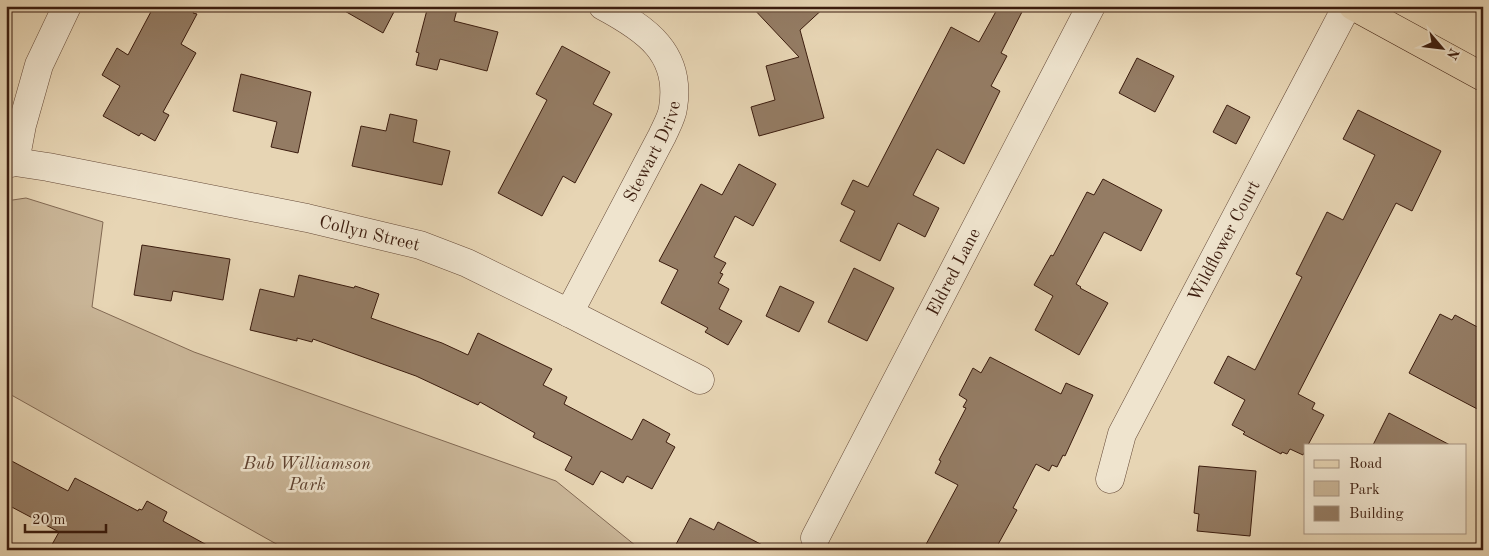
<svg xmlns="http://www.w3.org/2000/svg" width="1489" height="556" viewBox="0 0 1489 556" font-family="'Old Standard TT',serif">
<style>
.green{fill:#cab698;stroke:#826953}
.building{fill:#947c64;stroke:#3b1c0e}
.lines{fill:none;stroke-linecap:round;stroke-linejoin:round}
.minor-casing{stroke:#664a38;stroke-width:29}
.major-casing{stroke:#3b1c0e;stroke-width:29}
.minor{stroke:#efe4ce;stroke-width:28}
.major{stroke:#e7d5b4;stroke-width:28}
.labels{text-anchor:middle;stroke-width:5;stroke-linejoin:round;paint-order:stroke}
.street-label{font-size:18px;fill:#3b1c0e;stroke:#efe4ce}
.park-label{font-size:18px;font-style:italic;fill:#5f4230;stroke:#efe4ce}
</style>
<rect width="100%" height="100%" fill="#e7d5b4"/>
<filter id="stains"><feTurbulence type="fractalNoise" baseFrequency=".004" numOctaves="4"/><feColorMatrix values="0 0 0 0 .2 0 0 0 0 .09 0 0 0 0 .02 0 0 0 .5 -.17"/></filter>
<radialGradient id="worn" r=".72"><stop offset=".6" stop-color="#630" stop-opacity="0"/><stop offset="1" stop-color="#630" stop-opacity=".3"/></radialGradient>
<!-- green -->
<polygon class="green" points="26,198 103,222 92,307 194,352 556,481 641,550 287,550 6,392 6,201"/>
<!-- building -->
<g class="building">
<polygon points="154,6 197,6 193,13 197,14 181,44 196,53 163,112 169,115 155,141 141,133 139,136 103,116 120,86 102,75 117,48 128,55"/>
<polygon points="336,6 397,6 383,33"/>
<polygon points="428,6 458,6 454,21 498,32 487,71 440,59 437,70 416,65 419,53 416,52"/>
<polygon points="751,6 826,6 800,30 824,118 759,136 751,107 775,100 766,66 799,57"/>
<polygon points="999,6 1025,6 1001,53 1007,56 991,86 1000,91 964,164 937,149 913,195 939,208 925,237 898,223 880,261 840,241 855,211 841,204 853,180 868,187 951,27 979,42"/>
<polygon points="562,46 610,72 593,104 612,114 575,183 563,176 542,216 498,193 547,100 536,94"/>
<polygon points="1137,58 1174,76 1155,112 1119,93"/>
<polygon points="241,74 311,92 298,153 271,147 277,122 233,111"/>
<polygon points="1227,105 1250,117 1236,144 1213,132"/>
<polygon points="1358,110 1441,151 1412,211 1396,203 1298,394 1315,403 1312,409 1324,415 1308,445 1305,445 1305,451 1303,455 1290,449 1287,454 1282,452 1281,454 1243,434 1245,432 1232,425 1245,400 1214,383 1228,356 1255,370 1302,277 1296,274 1327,212 1343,220 1375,155 1343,139"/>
<polygon points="390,114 417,120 413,142 450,151 442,185 352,166 361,126 386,131"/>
<polygon points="739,164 776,184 753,226 735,216 714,257 726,263 720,273 723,274 718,283 729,289 719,309 742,321 728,345 705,332 708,328 661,303 678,270 659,261 701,184 722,195"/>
<polygon points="1103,179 1162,210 1141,251 1104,232 1076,284 1081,287 1080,288 1108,303 1079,355 1035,330 1053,296 1034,285 1051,255 1053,256 1087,192 1094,195"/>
<polygon points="142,245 230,259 223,300 173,291 171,301 134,295"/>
<polygon points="854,268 894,288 867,341 828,322"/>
<polygon points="299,275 354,288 355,286 379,294 371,318 442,343 468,355 478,333 552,369 543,385 567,397 564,404 632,440 643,419 670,434 666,442 675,447 652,489 627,476 623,483 601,471 593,485 565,470 572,457 533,437 535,433 480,402 478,405 416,376 313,339 312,342 297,338 297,341 250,330 260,289 294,297"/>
<polygon points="780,286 814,302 799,332 766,316"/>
<polygon points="1440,314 1452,320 1455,315 1483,330 1483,412 1409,373"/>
<polygon points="990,357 1061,394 1066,383 1093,395 1065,456 1063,455 1057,467 1052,465 1049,471 1036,464 1013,508 1017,510 995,550 923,550 958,485 935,473 941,461 939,460 966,408 963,407 967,400 959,395 973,368 981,373"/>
<polygon points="1389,413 1450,445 1373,445"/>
<polygon points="6,458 68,491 75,478 138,511 139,509 142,510 147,501 167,512 163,521 216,550 49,550 59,532 6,504"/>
<polygon points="1199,466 1256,471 1250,536 1197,531 1199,514 1194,513"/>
<polygon points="690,518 714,530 718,522 772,550 673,550"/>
</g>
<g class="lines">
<!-- minor casing -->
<g class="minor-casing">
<g id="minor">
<polyline points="15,162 22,125 39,65 67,6"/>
<path id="s1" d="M6,164L15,162L48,167L307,218L420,245L467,263L569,313L700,380"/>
<path id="s2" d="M569,313L662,136C666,127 672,117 673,108C682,53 646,29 603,6"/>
<path id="s3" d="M1110,479L1122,434L1347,6"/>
<path id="s4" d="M815,538L1091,6"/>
</g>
</g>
<!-- major casing -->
<g class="major-casing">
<polyline id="major" points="1353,6 1483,77"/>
</g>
<!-- minor -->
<use href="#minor" class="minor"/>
<!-- major -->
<use href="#major" class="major"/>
</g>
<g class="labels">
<!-- street labels -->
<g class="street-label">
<text dy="6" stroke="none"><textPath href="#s2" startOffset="182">Stewart Drive</textPath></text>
<text dy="6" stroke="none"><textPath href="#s1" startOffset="371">Collyn Street</textPath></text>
<text dy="6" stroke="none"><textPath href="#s3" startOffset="265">Wildflower Court</textPath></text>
<text dy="6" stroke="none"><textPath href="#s4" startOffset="300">Eldred Lane</textPath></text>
</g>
<!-- park labels -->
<g class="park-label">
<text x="307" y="469">Bub Williamson<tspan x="307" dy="21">Park</tspan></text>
</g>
</g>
<!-- margin -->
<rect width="1489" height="556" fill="none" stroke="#e7d5b4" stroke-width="25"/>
<rect x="8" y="8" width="1474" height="541" fill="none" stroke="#3b1c0e" stroke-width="2.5"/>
<rect x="12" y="12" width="1464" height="531" fill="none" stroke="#3b1c0e"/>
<!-- legend -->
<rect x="1304" y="444" width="162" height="90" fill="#efe4ce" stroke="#a79481"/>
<rect x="1314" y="460" width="25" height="8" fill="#e7d5b4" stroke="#a79481"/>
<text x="1349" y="468" font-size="15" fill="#3b1c0e">Road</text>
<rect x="1314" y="481" width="25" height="15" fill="#cab698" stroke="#a79481"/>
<text x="1349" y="494" font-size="15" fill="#3b1c0e">Park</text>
<rect x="1314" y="506" width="25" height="15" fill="#947c64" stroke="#a79481"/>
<text x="1349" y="518" font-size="15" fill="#3b1c0e">Building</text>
<!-- north arrow -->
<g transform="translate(1442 48) rotate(118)" stroke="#efe4ce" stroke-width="4" paint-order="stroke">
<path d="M0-4L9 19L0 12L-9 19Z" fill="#3b1c0e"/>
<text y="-8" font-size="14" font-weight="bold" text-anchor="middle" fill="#3b1c0e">N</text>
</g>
<!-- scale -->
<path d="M25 524v8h81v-8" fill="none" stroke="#3b1c0e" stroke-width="2.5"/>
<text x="32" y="524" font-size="15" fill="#3b1c0e" stroke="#efe4ce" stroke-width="4" paint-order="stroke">20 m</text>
<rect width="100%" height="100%" filter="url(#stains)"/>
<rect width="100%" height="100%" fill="url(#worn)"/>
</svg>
